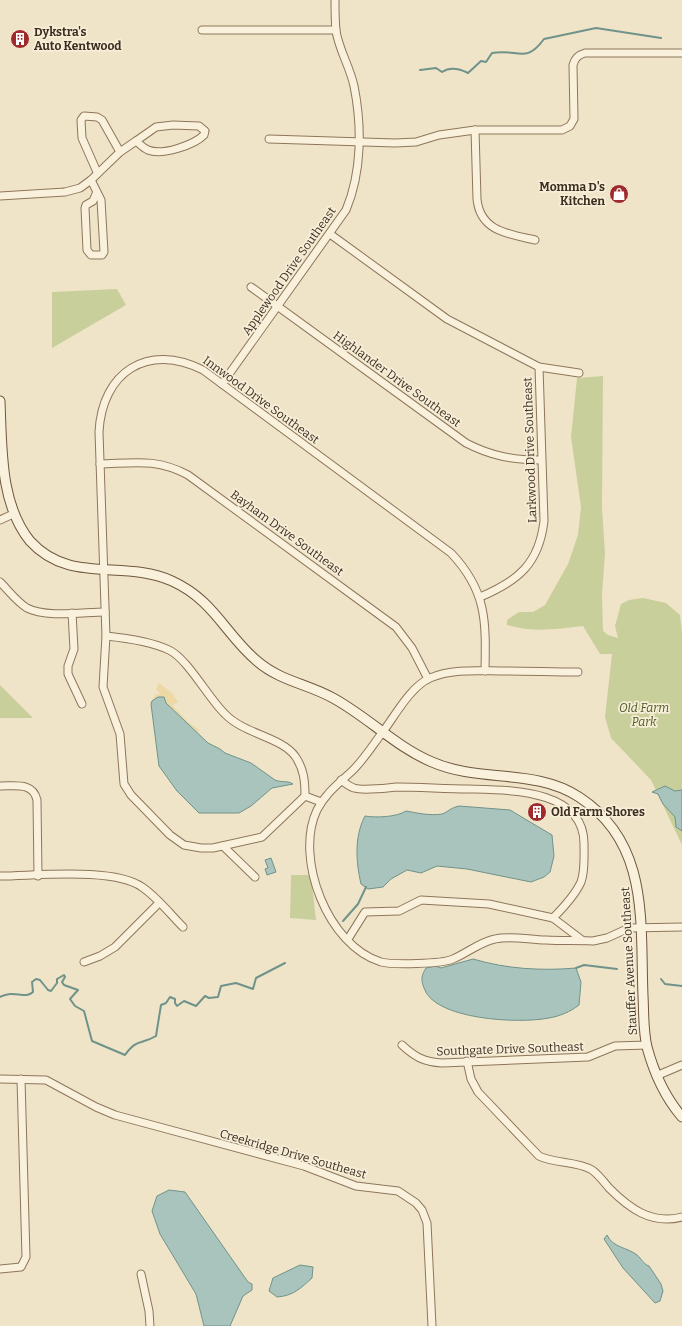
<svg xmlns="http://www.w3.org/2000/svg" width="682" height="1326" viewBox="0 0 682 1326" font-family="Bitter,serif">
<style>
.green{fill:#c9cf9b}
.sand{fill:#ecd9a5}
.water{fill:#a9c4bc;stroke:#6f938a}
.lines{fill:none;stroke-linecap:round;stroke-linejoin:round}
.stream{stroke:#6f938a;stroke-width:2}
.street-casing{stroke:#8d765c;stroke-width:9}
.secondary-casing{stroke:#6f573f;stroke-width:11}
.street{stroke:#faf1dc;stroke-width:7}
.secondary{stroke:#faf1dc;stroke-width:9}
.labels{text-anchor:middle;stroke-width:3.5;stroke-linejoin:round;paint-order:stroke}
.poi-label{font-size:12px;font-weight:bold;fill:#3d2e20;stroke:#f7eed8;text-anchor:start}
.street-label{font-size:12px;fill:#3d2e20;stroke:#f7eed8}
.park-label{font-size:12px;font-style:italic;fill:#4d5a26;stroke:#f7eed8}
</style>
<rect width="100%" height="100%" fill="#f0e4c8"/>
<!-- green -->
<g class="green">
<polygon points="117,289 126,305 52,348 52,292"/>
<path d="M603,376L602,507L605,554L602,594L603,631L608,635L618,638L615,626L621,604L629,600L643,598L666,603L680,615L682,633V845L651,780L611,738L605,717L612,654H600L583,626C557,629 533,633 507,625V620L519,612H533L545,605L568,564L578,535L581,507L571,437L577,378Z"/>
<polygon points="0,685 33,718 0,718"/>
<polygon points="291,875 311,875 316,920 290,918"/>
</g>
<!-- sand -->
<polygon class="sand" points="159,683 173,694 178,702 173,705 173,706 188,722 199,730 198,733 166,703 163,697 152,701 155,695 160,694 156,689 158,684"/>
<!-- water -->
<g class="water">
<path d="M158,697H164L166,703L208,743L220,749L225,753L251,763L275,780C282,783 287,780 293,784L272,788L251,806L239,813H199L177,791L159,766L151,704L152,701Z"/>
<polygon points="665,786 675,791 682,790 682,831 676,827 675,817 663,804 658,794 652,792"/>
<path d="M459,806L510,810L552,835L554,856L550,872L544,877L531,882L467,869L437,866L421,873L407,870L391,879L383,887L368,889L361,884C356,862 354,837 365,816C376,818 397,817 406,811C417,813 430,816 442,814C448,812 450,808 459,806Z"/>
<polygon points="271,858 276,872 267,875 265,869 268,868 265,860"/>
<path d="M473,959C507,969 541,971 576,968L581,982L579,1005C570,1012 560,1016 549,1018C520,1024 434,1020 424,988C421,980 421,976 426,968L436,966L441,968Z"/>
<polygon points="169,1190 185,1192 248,1282 252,1284 252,1290 243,1296 230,1326 204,1326 196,1294 160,1234 152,1211 157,1196"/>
<path d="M607,1235C613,1248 627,1247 637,1255C642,1259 643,1264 649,1266L661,1284L663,1291L660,1301L655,1303L623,1268L604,1239Z"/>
<path d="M300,1265L313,1267L312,1278C301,1288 293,1296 277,1297L269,1291L273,1278Z"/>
</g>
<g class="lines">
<!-- stream -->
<g class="stream">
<path d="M420,70L436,68L442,72C451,66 460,69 468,73L481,61L486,62L492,53C518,48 525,65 544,39L596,28L661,38"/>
<polyline points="343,921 358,904 366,887"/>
<polyline points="576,968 584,965 617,969"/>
<polyline points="661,979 665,984 682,986"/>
<path d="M0,997C14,989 25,1000 33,992L32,982L36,979L40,980L48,990L51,991L57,983V979L64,975L65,977L62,982L64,985L78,990L70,999L75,1006L84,1011L92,1041L125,1055C137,1038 141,1045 156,1036L161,1005L166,1003L170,997L175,999V1003L177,1006L184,1001L196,1006L205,996L209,998L218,997L221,986L236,983L253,989L256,978L285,963"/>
</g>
<!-- street casing -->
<g class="street-casing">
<g id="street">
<polyline points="202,30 336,30"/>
<path d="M173,125L199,126L205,131L204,135C194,145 162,156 148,150C143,148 140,144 136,141L156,127Z"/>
<path d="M475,130L477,199C480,231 508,234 535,240"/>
<path d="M269,139L395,143L416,142L439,135L475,130H562L570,126L574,119L573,65C575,58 578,55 585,53H682"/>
<polyline points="97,172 82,138 81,120 84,116 97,117 102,120 120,152"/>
<polyline points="91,180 101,200 104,252 102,255 91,255 87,250 85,208 86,205 93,201 96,194"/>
<polyline points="0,196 65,192 80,188 91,180 120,152 136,141"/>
<polyline points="330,234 447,319 539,367 579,373"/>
<path d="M251,287L466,443C491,456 513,460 541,460"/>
<path d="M222,384L346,210C362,172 362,126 354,86C350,67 339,50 336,31C335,21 335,10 335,0"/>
<path d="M100,464C134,463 156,458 188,475L396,627L412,648L428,679"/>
<polyline points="0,520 11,515"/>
<path d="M0,582C9,591 17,602 27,608C46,618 84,612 105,612"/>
<path d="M480,597C518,581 539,564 544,521L539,367"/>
<polyline points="72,613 74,649 68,666 68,674 82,704"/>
<path d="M106,636C126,638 150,641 169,650C187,658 209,699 225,714C244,734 281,737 295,756C304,769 305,781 305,796"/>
<path d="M578,672C554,672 529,671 505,671C481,671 452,668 430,678C410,687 395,716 382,733C372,746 363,761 351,772C338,784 325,794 317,810C294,858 328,946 381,962C393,965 442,964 453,959C467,953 480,942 495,939C511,935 530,940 546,940C562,941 577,940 593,941L607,938L629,928L682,927"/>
<path d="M341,780C345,783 350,787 354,788C364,791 385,788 397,787C421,787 445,789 469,789C510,790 586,789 584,846C584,857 585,871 581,882C575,895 563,908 553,918"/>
<path d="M0,786C15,786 33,782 37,800L38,876"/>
<path d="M305,796L262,837L213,848H201L184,845L170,835L131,795L124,784L120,734L103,687L106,636L99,432C102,372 148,342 203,370L451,553C487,591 486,621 485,671"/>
<polyline points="305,796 321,802"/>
<polyline points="223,846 255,877"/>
<path d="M0,876C35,876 113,867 142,887C157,897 170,914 183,927"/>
<polyline points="348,939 365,912 399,911 421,900 489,904 553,918 582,940"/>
<polyline points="84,962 100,956 115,947 159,903"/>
<path d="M402,1045C415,1057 424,1062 442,1063L588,1057L615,1046L647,1045"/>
<path d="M467,1061L471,1079L478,1092L539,1156C556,1164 577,1161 592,1170C598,1174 604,1182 609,1188C629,1208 651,1225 682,1217"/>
<polyline points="656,1076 682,1065"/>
<polyline points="0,1079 46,1080 96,1107 115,1115 304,1166 356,1186 398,1191 416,1203 422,1210 427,1223 432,1326"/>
<polyline points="0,1269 21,1267 26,1257 21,1079"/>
<polyline points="141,1274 149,1311 150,1326"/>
</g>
</g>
<!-- secondary casing -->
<g class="secondary-casing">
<path id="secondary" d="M0,401C2,449 0,504 30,541C70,585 123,559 172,581C214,600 225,634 257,661C280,681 308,684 333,698C368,717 396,747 432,762C480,783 535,768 579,797C650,843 640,922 643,996C644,1013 643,1030 647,1047C654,1073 664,1096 682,1117"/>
</g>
<!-- street -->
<use href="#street" class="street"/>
<!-- secondary -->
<use href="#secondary" class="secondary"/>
</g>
<!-- icons -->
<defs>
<g id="building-disc" transform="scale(1)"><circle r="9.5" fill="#9e2a2b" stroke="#f7eed8"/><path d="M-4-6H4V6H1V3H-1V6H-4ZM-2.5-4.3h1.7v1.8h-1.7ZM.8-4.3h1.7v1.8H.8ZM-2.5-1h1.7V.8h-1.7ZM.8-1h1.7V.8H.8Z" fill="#fff"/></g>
<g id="shop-disc" transform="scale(1)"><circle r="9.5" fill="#9e2a2b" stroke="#f7eed8"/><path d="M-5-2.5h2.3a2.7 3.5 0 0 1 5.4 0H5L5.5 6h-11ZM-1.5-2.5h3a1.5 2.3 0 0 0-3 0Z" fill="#fff"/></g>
</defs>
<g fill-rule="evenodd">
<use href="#building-disc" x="20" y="39"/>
<use href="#shop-disc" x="619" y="194"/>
<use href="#building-disc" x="537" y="812"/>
</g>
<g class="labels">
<!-- poi labels -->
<g class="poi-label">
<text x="34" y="36">Dykstra's<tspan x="34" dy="14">Auto Kentwood</tspan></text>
<text x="605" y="191" text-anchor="end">Momma D's<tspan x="605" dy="14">Kitchen</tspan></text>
<text x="551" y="816">Old Farm Shores</text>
</g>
<!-- street labels -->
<g class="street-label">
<text transform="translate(289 271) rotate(-55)" y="4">Applewood Drive Southeast</text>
<text transform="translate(397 379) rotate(36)" y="4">Highlander Drive Southeast</text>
<text transform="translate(261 400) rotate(36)" y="4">Innwood Drive Southeast</text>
<text transform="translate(530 450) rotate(-92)" y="4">Larkwood Drive Southeast</text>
<text transform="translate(287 533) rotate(36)" y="4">Bayham Drive Southeast</text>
<text transform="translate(629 961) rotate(-93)" y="4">Stauffer Avenue Southeast</text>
<text transform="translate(510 1049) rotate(-2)" y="4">Southgate Drive Southeast</text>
<text transform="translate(293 1154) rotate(16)" y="4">Creekridge Drive Southeast</text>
</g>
<!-- park labels -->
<g class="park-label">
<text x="644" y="712">Old Farm<tspan x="644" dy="14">Park</tspan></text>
</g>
</g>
</svg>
